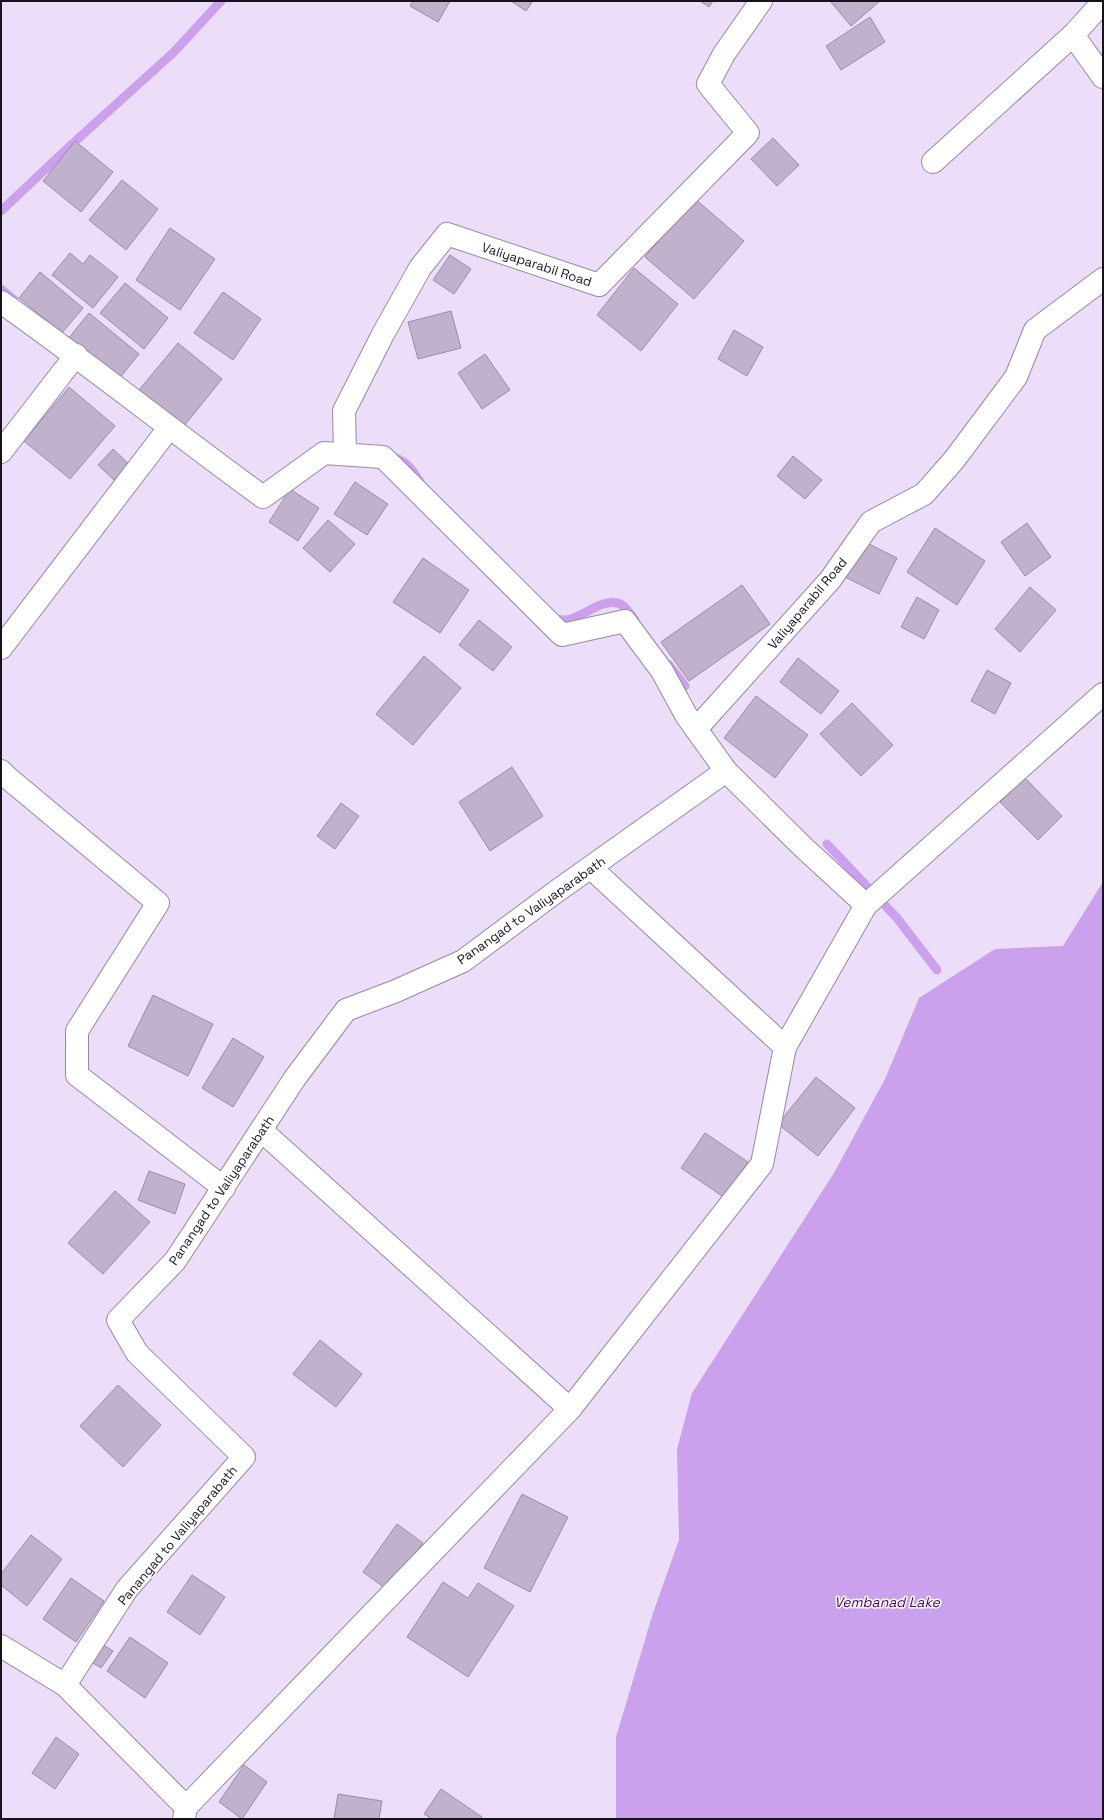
<svg xmlns="http://www.w3.org/2000/svg" width="1104" height="1820" viewBox="0 0 1104 1820" font-family="'Space Grotesk',sans-serif">
<style>
.water{fill:#cba0ed}
.lines{fill:none;stroke-linecap:round;stroke-linejoin:round}
.stream{stroke:#cba0ed;stroke-width:9}
.building{fill:#c0b2cc;stroke:#9b8da7}
.minor-casing{stroke:#9689a2;stroke-width:24}
.minor{stroke:#fff;stroke-width:22}
.labels{text-anchor:middle;stroke-width:3;stroke-linejoin:round;paint-order:stroke}
.street-label{font-size:13px;fill:#18121c;stroke:#fff}
.water-label{font-size:14px;font-style:italic;fill:#430362;stroke:#fff}
</style>
<rect width="100%" height="100%" fill="#ecddf9"/>
<!-- water -->
<polygon class="water" points="1103,882 1103,1819 616,1819 616,1737 653,1613 679,1540 677,1449 692,1393 834,1173 885,1079 919,998 995,949 1063,946"/>
<g class="lines">
<!-- stream -->
<g class="stream">
<polyline points="1,211 70,146 174,52 221,1"/>
<polyline points="1,289 14,300"/>
<path d="M390,456C407,461 411,468 420,482"/>
<path d="M552,617C574,630 595,598 617,603C625,604 630,614 635,620"/>
<polyline points="669,665 685,686"/>
<polyline points="827,844 897,918 937,970"/>
</g>
</g>
<!-- building -->
<g class="building">
<polygon points="413,1 450,1 438,22 410,6"/>
<polygon points="511,1 533,1 526,11"/>
<polygon points="700,1 713,1 709,7"/>
<polygon points="830,1 880,1 851,26"/>
<polygon points="870,17 885,42 841,70 826,46"/>
<polygon points="773,138 799,165 777,186 751,159"/>
<polygon points="75,141 113,172 81,212 43,181"/>
<polygon points="122,180 158,209 126,250 89,220"/>
<polygon points="694,198 744,241 694,299 645,257"/>
<polygon points="170,228 215,259 180,310 136,280"/>
<polygon points="70,253 83,264 90,255 118,277 93,308 52,275"/>
<polygon points="450,255 471,269 454,294 433,280"/>
<polygon points="634,268 678,304 641,351 597,315"/>
<polygon points="40,272 83,308 62,333 19,298"/>
<polygon points="125,283 168,318 144,349 100,313"/>
<polygon points="223,292 261,319 233,360 194,333"/>
<polygon points="451,311 461,348 418,359 408,322"/>
<polygon points="89,313 139,354 118,380 68,339"/>
<polygon points="734,330 763,347 747,376 718,359"/>
<polygon points="178,343 222,379 184,426 139,390"/>
<polygon points="485,354 510,390 482,409 458,373"/>
<polygon points="69,387 115,426 70,479 24,441"/>
<polygon points="113,449 131,466 116,482 98,465"/>
<polygon points="793,456 822,480 805,499 777,476"/>
<polygon points="355,482 388,504 367,535 334,514"/>
<polygon points="290,489 319,508 298,541 269,522"/>
<polygon points="328,520 355,544 330,572 303,548"/>
<polygon points="1027,523 1051,557 1025,576 1001,542"/>
<polygon points="935,528 985,561 957,605 907,572"/>
<polygon points="863,541 897,558 879,594 845,577"/>
<polygon points="423,558 469,590 440,633 393,602"/>
<polygon points="742,585 770,624 689,681 661,642"/>
<polygon points="1030,587 1056,610 1020,652 995,629"/>
<polygon points="917,597 939,610 924,639 901,627"/>
<polygon points="479,620 512,647 493,671 459,645"/>
<polygon points="424,656 461,688 413,745 376,714"/>
<polygon points="798,658 839,691 821,714 780,682"/>
<polygon points="987,670 1011,683 995,714 971,701"/>
<polygon points="756,696 808,735 775,778 724,738"/>
<polygon points="852,703 893,745 861,776 820,734"/>
<polygon points="512,767 543,816 490,851 459,802"/>
<polygon points="1025,778 1062,816 1038,840 1000,802"/>
<polygon points="341,803 359,816 335,849 317,836"/>
<polygon points="153,995 213,1024 188,1076 128,1046"/>
<polygon points="233,1038 264,1057 233,1107 202,1088"/>
<polygon points="816,1077 855,1108 818,1156 778,1124"/>
<polygon points="705,1133 748,1162 725,1198 681,1168"/>
<polygon points="149,1171 185,1184 175,1214 138,1200"/>
<polygon points="115,1191 150,1222 103,1274 68,1243"/>
<polygon points="320,1340 362,1374 336,1407 293,1374"/>
<polygon points="118,1385 161,1425 123,1467 80,1426"/>
<polygon points="522,1494 568,1517 530,1592 484,1568"/>
<polygon points="397,1524 423,1543 389,1591 363,1572"/>
<polygon points="31,1535 62,1559 27,1606 1,1585 1,1574"/>
<polygon points="192,1575 225,1597 200,1635 167,1612"/>
<polygon points="71,1578 104,1601 76,1642 43,1619"/>
<polygon points="443,1582 468,1598 478,1583 514,1606 468,1677 407,1637"/>
<polygon points="130,1637 168,1663 145,1698 107,1671"/>
<polygon points="102,1644 113,1651 101,1668 90,1661"/>
<polygon points="56,1737 79,1754 55,1789 32,1773"/>
<polygon points="244,1765 267,1782 242,1819 219,1802"/>
<polygon points="441,1789 482,1817 481,1819 432,1819 424,1814"/>
<polygon points="338,1794 382,1801 379,1819 334,1819"/>
</g>
<g class="lines">
<!-- minor casing -->
<g class="minor-casing">
<g id="minor">
<polyline points="1103,2 1073,35 1103,77"/>
<polyline points="933,162 1073,35"/>
<path d="M1,302C90,365 175,433 263,497L324,453L383,457L562,635L625,621L662,671L686,715L726,771L803,847L866,905"/>
<polyline points="1,452 76,355"/>
<polyline points="345,454 344,411 383,334 420,268 447,234 599,285 748,133 708,84 724,54 761,1"/>
<polyline points="1,648 169,428"/>
<polyline points="696,729 830,580 871,522 924,494 954,460 1016,377 1035,330 1103,279"/>
<polyline points="1,771 8,778 158,903 77,1031 77,1075 224,1188"/>
<polyline points="591,868 785,1047 866,905 1103,694"/>
<polyline points="262,1131 570,1409"/>
<polyline points="1,1646 65,1685 127,1589 244,1457 137,1353 118,1320 175,1261 295,1078 346,1010 396,991 463,961 557,891 726,771"/>
<polyline points="65,1685 186,1807 184,1819"/>
<polyline points="186,1807 570,1409 762,1164 785,1047"/>
</g>
</g>
<!-- minor -->
<use href="#minor" class="minor"/>
</g>
<g class="labels">
<!-- street labels -->
<g class="street-label">
<text transform="translate(537 264) rotate(18)" y="5">Valiyaparabil Road</text>
<text transform="translate(807 603) rotate(-50)" y="5">Valiyaparabil Road</text>
<text transform="translate(531 910) rotate(-35)" y="5">Panangad to Valiyaparabath</text>
<text transform="translate(221 1190) rotate(-56)" y="5">Panangad to Valiyaparabath</text>
<text transform="translate(177 1535) rotate(-50)" y="5">Panangad to Valiyaparabath</text>
</g>
<!-- water labels -->
<g class="water-label">
<text x="887" y="1607">Vembanad Lake</text>
</g>
</g>
<!-- border -->
<rect width="1104" height="1820" fill="none" stroke="#18121c" stroke-width="4"/>
</svg>
